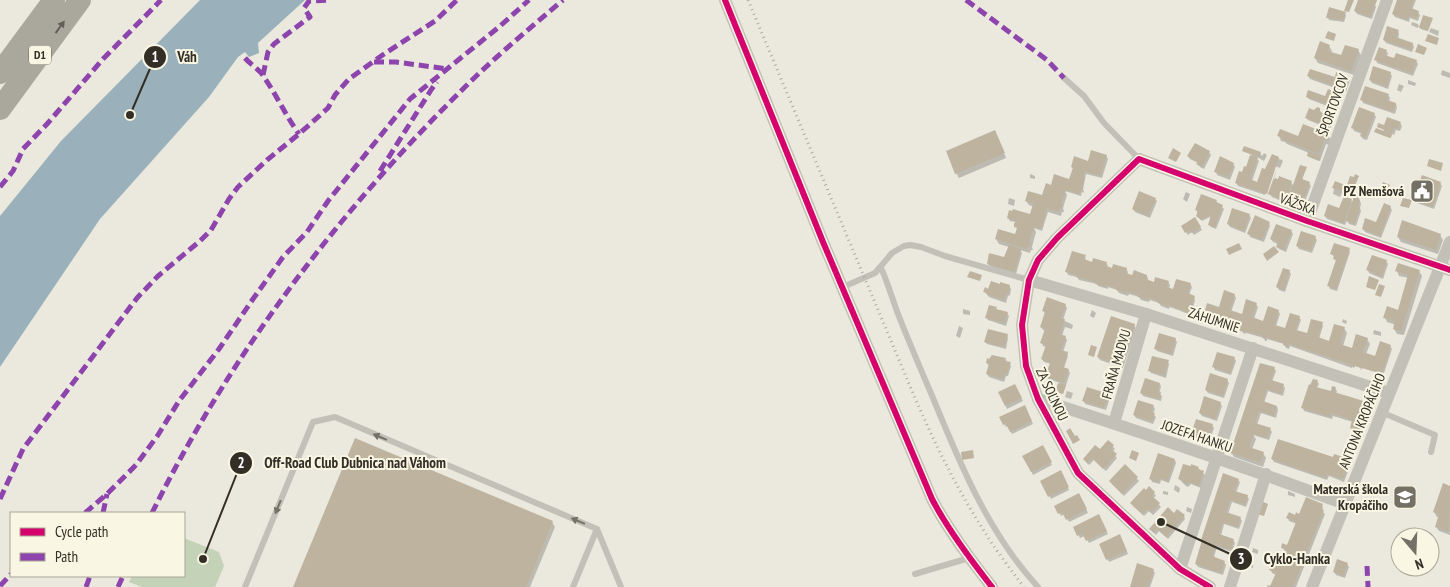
<svg xmlns="http://www.w3.org/2000/svg" width="1450" height="587" viewBox="0 0 1450 587" font-family="'PT Sans Narrow',sans-serif">
<style>
.green{fill:#c4d2b8}
.water{fill:#9ab1bc}
.shadow{fill:#0003}
.building{fill:#beb39f}
.lines{fill:none;stroke-linecap:round;stroke-linejoin:round}
.service{stroke:#c3c1b7;stroke-width:6}
.minor{stroke:#c3c1b7;stroke-width:12}
.motorway{stroke:#aaa79d;stroke-width:22}
.rail{stroke:#aba9a2;stroke-width:3;stroke-dasharray:1 4;stroke-linecap:butt}
.quiet{stroke:#8e44ad;stroke-width:5;stroke-dasharray:10 5;stroke-linecap:butt}
.cycleway-casing{stroke:#f9f6e4;stroke-width:9}
.cycleway{stroke:#d6006c;stroke-width:6}
.oneway{fill:#635f56}
.oneway2{fill:#747167}
.labels{text-anchor:middle;stroke-width:4;stroke-linejoin:round;paint-order:stroke}
.shield{fill:#f9f6e4;stroke:#6f6b5f;stroke-width:1}
.shield-label{font-size:12px;font-weight:bold;fill:#342f26}
.street-label{font-size:14px;fill:#342f26;stroke:#f9f6e4}
.poi-label{font-size:14px;font-weight:bold;fill:#342f26;stroke:#f9f6e4;text-anchor:end}
.leader{fill:none;stroke:#342f26;stroke-width:2}
.callout-dot{fill:#342f26;stroke:#f9f6e4;stroke-width:2}
.mark-label{font-size:15px;text-anchor:middle;font-weight:bold;fill:#fff}
.callout-label{font-size:15px;text-anchor:middle;font-weight:bold;fill:#342f26;stroke:#f9f6e4;stroke-width:4;stroke-linejoin:round;paint-order:stroke}
</style>
<rect width="100%" height="100%" fill="#ebe9de"/>
<!-- green -->
<polygon class="green" points="184,538 219,552 224,566 215,587 142,587 129,582 132,576 184,576"/>
<!-- water -->
<polygon class="water" points="200,0 305,0 258,43 259,53 249,57 245,52 238,57 209,97 100,219 0,367 0,216 61,141"/>
<!-- shadow -->
<g class="shadow">
<polygon points="1360,0 1377,0 1375,5 1376,7 1372,19 1357,14 1355,11"/>
<polygon points="1398,0 1416,0 1412,10 1418,12 1420,15 1418,21 1410,18 1409,22 1395,17 1393,14"/>
<polygon points="1345,13 1346,16 1344,22 1329,20 1328,17"/>
<polygon points="1431,19 1427,31 1421,29 1419,25 1418,28 1411,25 1412,22 1418,24 1420,28"/>
<polygon points="1431,28 1439,31 1438,36 1427,31 1429,32"/>
<polygon points="1398,31 1399,34 1398,39 1413,44 1414,47 1412,52 1386,43 1384,40"/>
<polygon points="1329,46 1332,51 1331,53 1342,57 1358,50 1361,55 1354,75 1318,63 1315,58"/>
<polygon points="1386,51 1388,53 1387,57 1395,60 1416,61 1418,64 1413,76 1377,63 1376,60"/>
<polygon points="1442,70 1450,73 1450,78 1441,75"/>
<polygon points="1390,73 1392,76 1388,89 1372,83 1370,80"/>
<polygon points="1308,76 1335,79 1348,78 1350,80 1346,92 1310,79"/>
<polygon points="1408,80 1416,83 1415,86 1408,84"/>
<polygon points="1399,84 1404,86 1401,92 1397,90"/>
<polygon points="1340,95 1342,98 1337,110 1309,99 1307,97 1326,97"/>
<polygon points="1388,95 1390,98 1389,102 1396,104 1397,107 1395,114 1363,103 1362,100"/>
<polygon points="1319,109 1321,112 1325,115 1333,114 1335,117 1330,129 1308,120 1306,117"/>
<polygon points="1374,114 1376,117 1367,140 1363,139 1361,136 1362,134 1354,131 1353,128"/>
<polygon points="1388,119 1400,123 1402,126 1400,131 1396,130 1394,135 1392,134 1391,138 1382,135"/>
<polygon points="1328,135 1331,140 1329,145 1326,144 1320,161 1309,157 1309,153 1287,144 1285,142 1281,141 1279,136 1299,137"/>
<polygon points="997,136 1006,158 959,178 956,173"/>
<polygon points="1243,151 1260,153 1262,156 1264,153 1267,155 1264,161 1255,156 1259,161 1252,181 1258,183 1266,171 1279,158 1280,160 1281,159 1283,161 1280,168 1275,166 1276,167 1275,167 1265,195 1238,186 1236,183 1247,168 1252,155"/>
<polygon points="1209,152 1211,155 1204,169 1200,167 1198,163 1190,159 1188,156"/>
<polygon points="1106,156 1108,159 1102,178 1086,174 1083,190 1084,191 1084,193 1082,192 1081,196 1065,191 1067,195 1063,208 1064,212 1062,212 1061,216 1048,212 1042,231 1034,228 1036,232 1032,247 1033,250 1031,250 1030,253 1020,250 1022,253 1016,274 990,266 988,264 1005,259 1009,247 999,244 996,239 1016,236 1018,231 1015,222 1010,221 1008,218 1031,216 1034,207 1029,205 1026,201 1043,196 1052,187 1070,181 1073,169 1072,167"/>
<polygon points="1233,164 1235,167 1230,180 1217,175 1216,172"/>
<polygon points="1306,168 1302,180 1309,183 1311,186 1302,209 1290,205 1287,200 1286,203 1272,197 1269,193 1267,196 1277,169 1274,179 1291,182 1294,187"/>
<polygon points="1030,174 1035,176 1035,179 1030,178"/>
<polygon points="1335,183 1345,187 1340,197 1333,194"/>
<polygon points="1440,183 1442,186 1434,209 1417,203 1415,200 1417,193 1416,189"/>
<polygon points="1186,192 1190,194 1187,202 1183,199"/>
<polygon points="1358,195 1361,204 1360,208 1361,211 1356,226 1349,224 1347,220 1345,225 1327,219 1325,216 1340,210 1351,200 1353,204"/>
<polygon points="1009,198 1015,200 1014,206 1008,204"/>
<polygon points="1155,199 1157,201 1150,218 1135,212 1133,209"/>
<polygon points="1216,201 1224,209 1216,229 1211,227 1209,225 1212,218 1210,217 1202,221 1199,217 1196,209"/>
<polygon points="1390,207 1392,210 1381,238 1365,232 1363,229 1377,223"/>
<polygon points="1249,215 1251,218 1245,233 1230,227 1228,224"/>
<polygon points="1195,219 1202,230 1194,235 1192,232 1188,235 1183,227"/>
<polygon points="1269,223 1270,226 1264,242 1250,237 1249,234"/>
<polygon points="1291,231 1293,234 1286,252 1279,249 1277,247 1278,244 1273,242 1271,239"/>
<polygon points="1440,235 1443,240 1438,254 1401,242 1398,237"/>
<polygon points="1315,237 1317,240 1312,253 1299,249 1297,246"/>
<polygon points="1349,249 1350,252 1337,291 1330,289 1329,286 1336,262 1335,257 1331,254"/>
<polygon points="1085,256 1086,261 1093,263 1106,263 1108,266 1107,268 1126,269 1128,272 1127,275 1147,276 1148,279 1148,281 1154,283 1168,282 1170,285 1169,289 1174,290 1190,284 1192,287 1189,295 1194,297 1195,300 1191,315 1170,307 1169,309 1161,306 1159,303 1150,300 1149,302 1141,300 1139,297 1129,294 1128,296 1119,293 1117,290 1108,287 1108,289 1098,286 1097,284 1079,280 1077,277 1068,275 1067,272"/>
<polygon points="1386,261 1388,264 1383,279 1369,273 1368,270"/>
<polygon points="1289,271 1291,274 1285,292 1279,290 1277,287"/>
<polygon points="1397,271 1419,271 1422,276 1404,335 1397,334 1394,329 1396,325 1387,322 1385,318 1399,311 1409,278 1399,276"/>
<polygon points="1009,286 1011,289 1010,295 1008,296 1006,303 989,297 985,292"/>
<polygon points="1234,295 1236,298 1231,312 1242,316 1256,304 1258,307 1254,319 1264,323 1278,311 1280,314 1276,326 1286,329 1299,317 1301,320 1297,331 1308,335 1322,323 1323,326 1319,339 1330,342 1344,328 1347,333 1343,346 1353,350 1367,339 1370,344 1366,354 1376,357 1390,346 1392,349 1384,373 1362,366 1362,369 1383,376 1362,369 1360,370 1361,368 1352,365 1352,368 1290,346 1289,349 1286,348 1284,344 1267,339 1267,341 1265,341 1264,338 1246,333 1245,334 1243,333 1242,331 1206,319 1205,317 1219,308"/>
<polygon points="1065,305 1067,308 1063,320 1073,325 1072,329 1065,327 1062,336 1065,337 1067,340 1063,352 1067,353 1068,356 1064,368 1068,370 1070,373 1063,394 1057,392 1060,383 1048,379 1047,376 1051,364 1044,362 1042,359 1046,347 1043,346 1042,343 1046,331 1043,330 1041,327 1045,314 1044,311"/>
<polygon points="996,308 997,311 1007,313 1009,316 1006,326 988,320 986,317"/>
<polygon points="963,309 970,311 970,315 963,314"/>
<polygon points="1092,310 1096,313 1094,318 1090,316"/>
<polygon points="1343,319 1347,321 1346,324 1342,322"/>
<polygon points="1134,325 1136,328 1123,368 1100,360 1098,357"/>
<polygon points="959,326 963,328 960,338 956,336"/>
<polygon points="1374,330 1381,332 1381,336 1373,334"/>
<polygon points="1007,335 1008,338 1006,349 987,344 985,342"/>
<polygon points="1175,339 1177,342 1173,356 1157,351 1156,349"/>
<polygon points="1234,358 1236,361 1231,375 1215,370 1214,367"/>
<polygon points="1005,359 1011,366 1008,376 1006,376 1004,382 989,377 987,374 989,366 987,363"/>
<polygon points="1168,362 1169,364 1166,378 1151,373 1149,370"/>
<polygon points="1274,368 1276,371 1272,382 1283,385 1285,388 1283,396 1268,391 1264,403 1277,407 1278,410 1276,418 1261,413 1257,425 1270,429 1272,432 1269,440 1253,435 1256,439 1252,449 1263,453 1266,458 1263,467 1234,457 1231,452"/>
<polygon points="1227,380 1229,383 1224,398 1208,393 1206,390"/>
<polygon points="1317,381 1319,384 1317,388 1331,393 1335,388 1337,391 1336,394 1366,403 1368,406 1359,433 1353,431 1351,428 1353,422 1333,416 1332,419 1304,411 1303,408"/>
<polygon points="1160,384 1161,387 1159,393 1162,396 1161,401 1143,396 1141,393"/>
<polygon points="1015,386 1023,401 1007,409 1000,393"/>
<polygon points="1067,391 1073,393 1071,399 1065,397"/>
<polygon points="1108,395 1110,398 1106,410 1085,404 1084,401"/>
<polygon points="1220,403 1222,406 1217,421 1202,416 1200,413"/>
<polygon points="1024,406 1033,424 1012,434 1008,426 1006,427 1001,417"/>
<polygon points="1153,406 1155,409 1153,414 1156,417 1153,424 1136,418 1134,415"/>
<polygon points="1212,425 1214,428 1209,442 1194,437 1192,434"/>
<polygon points="1108,442 1115,449 1112,452 1117,458 1106,471 1094,460 1089,465 1086,462 1100,451"/>
<polygon points="1043,447 1052,465 1033,475 1024,456"/>
<polygon points="1272,459 1334,459 1349,460 1351,463 1344,482 1329,476 1327,480 1274,462"/>
<polygon points="1175,460 1176,463 1169,483 1161,480 1160,484 1152,482 1151,479"/>
<polygon points="1125,466 1139,481 1124,496 1112,484"/>
<polygon points="1198,468 1205,475 1201,488 1191,484 1188,487 1186,486 1179,479"/>
<polygon points="1060,472 1069,490 1051,499 1042,481"/>
<polygon points="1238,480 1240,482 1236,493 1247,496 1249,499 1246,507 1232,502 1228,514 1240,518 1242,521 1239,529 1224,524 1221,536 1233,540 1235,543 1232,552 1217,547 1214,557 1224,562 1226,565 1223,575 1198,567 1196,564"/>
<polygon points="1175,485 1180,488 1179,493 1174,490"/>
<polygon points="1444,485 1450,487 1450,535 1439,531 1436,527 1439,517 1437,517 1434,512"/>
<polygon points="1163,491 1168,492 1168,495 1163,494"/>
<polygon points="1288,491 1295,494 1295,497 1288,495"/>
<polygon points="1154,493 1156,496 1153,498 1161,507 1153,515 1149,511 1144,516 1133,506"/>
<polygon points="1079,495 1088,513 1069,522 1065,514 1061,516 1056,506"/>
<polygon points="1322,505 1323,508 1322,511 1325,514 1296,587 1271,587 1276,575 1272,573 1271,570 1282,560 1286,551 1282,548 1288,546 1297,524 1289,521 1288,518 1300,515"/>
<polygon points="1187,507 1192,509 1191,513 1186,511"/>
<polygon points="1174,515 1184,516 1185,519 1168,539 1159,531 1156,535 1153,532 1151,529"/>
<polygon points="1099,516 1108,534 1089,543 1085,536 1080,538 1075,528"/>
<polygon points="552,522 555,527 530,587 295,587"/>
<polygon points="1121,539 1128,554 1109,562 1100,544"/>
<polygon points="1253,548 1258,550 1258,554 1252,552"/>
<polygon points="1243,561 1253,564 1253,568 1244,565 1241,571"/>
<polygon points="1338,561 1347,564 1349,567 1345,578 1336,575 1334,572"/>
<polygon points="1153,570 1155,573 1150,587 1131,587"/>
</g>
<!-- building -->
<g class="building">
<polygon points="1348,0 1354,0 1349,12 1344,11"/>
<polygon points="1358,0 1377,0 1370,17 1354,11"/>
<polygon points="1397,0 1414,0 1411,8 1419,11 1416,19 1409,16 1407,20 1392,14"/>
<polygon points="1329,7 1346,12 1343,20 1326,18"/>
<polygon points="1423,15 1433,18 1428,31 1419,28"/>
<polygon points="1387,26 1399,30 1396,37 1413,43 1411,50 1383,40"/>
<polygon points="1328,31 1336,34 1334,41 1325,38"/>
<polygon points="1428,34 1439,38 1437,45 1425,41"/>
<polygon points="1320,41 1330,45 1328,51 1341,55 1345,45 1359,49 1351,71 1314,58"/>
<polygon points="1418,44 1427,48 1424,55 1415,52"/>
<polygon points="1379,47 1387,50 1385,55 1394,58 1396,53 1417,60 1412,73 1374,60"/>
<polygon points="1373,66 1391,72 1387,87 1369,80"/>
<polygon points="1310,69 1335,77 1336,72 1349,77 1344,89 1307,76"/>
<polygon points="1365,86 1389,94 1387,100 1396,103 1393,112 1360,100"/>
<polygon points="1328,89 1341,94 1336,107 1306,97 1308,90 1325,96"/>
<polygon points="1317,107 1320,108 1320,112 1325,114 1326,110 1334,113 1329,127 1305,118 1309,108 1314,110"/>
<polygon points="1359,107 1375,113 1365,138 1360,136 1362,132 1351,128"/>
<polygon points="1387,117 1401,122 1398,129 1394,127 1392,133 1377,127 1378,123 1384,125"/>
<polygon points="1303,124 1329,134 1326,141 1324,140 1319,154 1283,140 1283,138 1277,136 1280,129 1298,136"/>
<polygon points="1376,128 1392,134 1390,138 1374,132"/>
<polygon points="995,130 1005,153 955,174 946,151"/>
<polygon points="1195,143 1210,151 1202,167 1196,164 1198,162 1187,156"/>
<polygon points="1244,146 1261,152 1259,157 1242,151"/>
<polygon points="1173,148 1181,153 1176,162 1168,158"/>
<polygon points="1091,150 1107,155 1100,176 1085,171 1083,177 1085,177 1082,187 1083,188 1083,190 1081,190 1079,194 1066,190 1061,204 1063,205 1062,208 1060,208 1058,212 1047,208 1041,229 1034,227 1029,242 1031,243 1030,246 1028,246 1027,249 995,239 998,229 1015,234 1017,228 1014,227 1014,223 1018,222 1007,218 1009,210 1012,211 1013,209 1030,214 1033,204 1025,201 1028,191 1042,195 1046,183 1051,185 1054,174 1069,179 1073,168 1071,167 1074,156 1088,161"/>
<polygon points="1308,151 1321,156 1319,161 1307,156"/>
<polygon points="1272,154 1279,157 1267,194 1235,183 1239,171 1242,172 1244,166 1246,167 1250,155 1258,157 1250,179 1257,182 1262,168 1265,169"/>
<polygon points="1220,156 1234,163 1229,177 1214,172"/>
<polygon points="1429,159 1443,163 1441,171 1427,166"/>
<polygon points="1300,165 1307,167 1302,179 1310,182 1301,207 1287,202"/>
<polygon points="1355,174 1359,176 1354,188 1347,185 1350,176 1354,177"/>
<polygon points="1422,175 1441,182 1433,207 1414,200 1417,190 1414,190 1416,185 1418,186"/>
<polygon points="1279,176 1292,181 1285,201 1268,194 1275,178 1278,179"/>
<polygon points="1335,181 1345,185 1342,191 1332,188"/>
<polygon points="1383,182 1390,185 1385,195 1379,192"/>
<polygon points="1139,191 1156,198 1148,216 1132,209"/>
<polygon points="1355,193 1359,194 1357,199 1360,200 1358,206 1360,207 1355,224 1346,221"/>
<polygon points="1201,194 1217,200 1216,202 1223,205 1215,227 1208,225 1211,215 1201,220 1196,216 1198,211 1195,210"/>
<polygon points="1344,196 1352,199 1344,223 1324,216 1328,204 1339,208"/>
<polygon points="1403,198 1412,200 1409,208 1400,206"/>
<polygon points="1384,203 1391,206 1380,236 1362,229 1365,218 1376,222"/>
<polygon points="1232,208 1250,214 1244,231 1227,224"/>
<polygon points="1255,215 1270,222 1262,240 1247,234"/>
<polygon points="1195,217 1201,227 1192,233 1190,230 1185,233 1181,226"/>
<polygon points="1402,220 1441,234 1436,250 1397,237"/>
<polygon points="1276,224 1292,230 1284,250 1276,247 1278,242 1270,239"/>
<polygon points="1301,231 1316,236 1311,251 1296,246"/>
<polygon points="1239,243 1242,249 1229,255 1226,249"/>
<polygon points="1334,243 1350,248 1336,289 1327,286 1336,260 1333,259 1334,255 1330,254"/>
<polygon points="1009,245 1021,249 1015,272 987,264 989,253 1004,257"/>
<polygon points="1274,246 1279,252 1267,261 1263,254"/>
<polygon points="1072,251 1086,255 1084,259 1092,262 1093,258 1107,262 1106,266 1112,268 1113,264 1127,268 1126,273 1132,275 1134,270 1147,275 1146,279 1154,282 1155,277 1169,281 1167,287 1173,289 1176,279 1191,283 1188,293 1195,296 1189,313 1169,305 1168,306 1158,303 1158,301 1149,298 1148,300 1138,297 1138,295 1127,291 1127,293 1116,290 1116,288 1107,285 1106,287 1095,284 1096,282 1076,277 1077,275 1065,272"/>
<polygon points="1372,255 1387,260 1382,276 1375,275 1375,273 1366,270"/>
<polygon points="1398,263 1420,270 1401,331 1393,329 1395,321 1383,318 1387,306 1398,310 1408,275 1395,271"/>
<polygon points="1283,268 1290,270 1284,290 1276,287"/>
<polygon points="970,271 982,275 980,281 967,277"/>
<polygon points="1369,276 1379,280 1375,290 1366,287"/>
<polygon points="991,281 1000,284 1000,282 1010,285 1009,292 1007,293 1004,300 986,294 987,293 983,292 985,287 988,289"/>
<polygon points="1379,284 1385,286 1381,297 1375,295"/>
<polygon points="1224,290 1235,294 1230,310 1242,314 1246,299 1257,303 1252,317 1263,321 1268,306 1279,310 1275,325 1285,328 1290,313 1300,316 1296,330 1307,333 1311,319 1323,322 1318,337 1329,341 1334,324 1345,327 1340,344 1352,348 1356,334 1368,338 1363,352 1375,356 1380,341 1391,345 1382,374 1355,366 1354,368 1351,366 1352,365 1335,359 1289,344 1288,347 1283,345 1283,343 1266,337 1266,339 1262,338 1263,336 1244,331 1244,332 1240,331 1240,329 1203,317 1207,303 1219,307"/>
<polygon points="1047,297 1066,304 1061,318 1065,319 1060,334 1066,336 1061,350 1068,352 1063,367 1069,369 1064,383 1045,376 1050,363 1041,359 1046,345 1040,343 1045,329 1040,327 1045,312 1042,311"/>
<polygon points="989,305 997,307 996,309 1008,312 1004,323 985,318"/>
<polygon points="1111,316 1135,324 1121,366 1097,357"/>
<polygon points="988,329 1008,334 1004,347 984,342"/>
<polygon points="1159,333 1176,338 1171,354 1154,349"/>
<polygon points="1091,345 1097,347 1094,357 1088,355"/>
<polygon points="1217,352 1235,357 1230,373 1212,367"/>
<polygon points="992,355 1006,358 1005,361 1011,362 1007,374 1005,373 1003,379 986,374 989,364 986,363 987,358 989,359"/>
<polygon points="1152,356 1169,360 1164,375 1148,371"/>
<polygon points="1260,363 1275,367 1271,380 1284,384 1281,394 1267,389 1263,401 1277,406 1274,416 1259,411 1255,423 1271,428 1267,438 1254,434 1249,447 1264,452 1260,462 1230,453"/>
<polygon points="1210,373 1228,379 1223,396 1205,390"/>
<polygon points="1145,378 1160,383 1158,391 1161,392 1159,399 1140,393"/>
<polygon points="1313,379 1318,380 1316,387 1331,391 1332,386 1336,387 1334,392 1367,402 1358,431 1350,428 1352,420 1331,413 1330,417 1301,408 1309,384 1310,385"/>
<polygon points="1058,383 1066,385 1063,394 1055,392"/>
<polygon points="1015,384 1022,398 1005,406 998,392"/>
<polygon points="1087,387 1109,394 1104,408 1082,401"/>
<polygon points="1204,396 1221,402 1215,419 1199,413"/>
<polygon points="1138,400 1154,405 1151,412 1155,413 1152,421 1133,415"/>
<polygon points="1025,405 1032,421 1010,432 1006,424 1003,425 999,417"/>
<polygon points="1196,419 1213,424 1208,440 1191,434"/>
<polygon points="1070,428 1075,436 1077,435 1080,440 1073,444 1066,431"/>
<polygon points="355,438 553,521 526,587 293,587"/>
<polygon points="1278,439 1333,457 1334,454 1350,459 1343,479 1327,474 1326,478 1271,459"/>
<polygon points="1108,440 1114,445 1111,449 1117,454 1103,469 1092,458 1087,463 1083,459 1095,445 1100,449"/>
<polygon points="1043,445 1052,462 1031,472 1022,456"/>
<polygon points="973,450 974,458 962,460 961,452"/>
<polygon points="1132,450 1139,453 1136,461 1129,458"/>
<polygon points="1158,453 1175,459 1168,481 1160,478 1158,482 1149,479"/>
<polygon points="1125,464 1138,477 1122,494 1109,481"/>
<polygon points="1183,464 1191,466 1191,464 1199,467 1198,469 1204,471 1199,486 1189,482 1186,484 1183,483 1182,480 1178,479"/>
<polygon points="1061,470 1069,487 1048,497 1040,481"/>
<polygon points="1223,473 1239,479 1234,491 1248,495 1245,505 1230,500 1226,512 1241,517 1238,527 1223,522 1219,534 1234,539 1231,550 1216,545 1212,556 1225,561 1221,573 1195,564 1202,540 1201,540"/>
<polygon points="1443,483 1450,486 1449,532 1435,527 1439,514 1433,512"/>
<polygon points="1149,486 1155,492 1152,496 1160,503 1151,513 1147,509 1142,514 1130,503 1144,488 1146,490"/>
<polygon points="1079,493 1087,509 1066,520 1062,512 1058,514 1054,506"/>
<polygon points="1306,497 1323,504 1321,509 1324,510 1293,587 1267,587 1268,585 1270,586 1276,573 1269,570 1275,556 1281,559 1285,549 1281,548 1282,543 1287,545 1296,522 1286,518 1289,512 1295,515 1296,512 1299,514"/>
<polygon points="1261,501 1268,504 1264,516 1257,514"/>
<polygon points="1168,507 1174,513 1177,509 1185,515 1166,537 1157,529 1154,533 1149,529"/>
<polygon points="1099,514 1107,531 1086,541 1082,533 1077,536 1073,527"/>
<polygon points="1120,534 1127,551 1106,560 1099,544"/>
<polygon points="1337,559 1348,563 1343,576 1333,572"/>
<polygon points="1137,563 1154,569 1148,587 1130,587"/>
</g>
<g class="lines">
<!-- service -->
<g class="service">
<polyline points="1064,78 1084,96 1104,123 1139,159"/>
<path d="M881,268C888,283 892,298 898,314C909,342 921,370 933,398C960,464 989,534 1038,587"/>
<polyline points="843,287 875,273 892,253 904,246 910,245 921,247 945,256 1029,280"/>
<polyline points="1381,412 1435,435 1431,452"/>
<polyline points="915,574 969,558"/>
<polyline points="245,587 313,422 335,417 597,529 621,587"/>
<polyline points="573,587 597,529"/>
</g>
<!-- minor -->
<g class="minor">
<path d="M725,0L823,242L932,499C948,530 970,559 992,587"/>
<polyline points="1307,221 1387,0"/>
<polyline points="1029,280 1146,314 1389,393"/>
<path d="M1038,399C1141,432 1243,466 1345,504"/>
<polyline points="1114,423 1146,314"/>
<polyline points="1180,569 1253,348"/>
<polyline points="1210,587 1180,569 1078,473 1038,399 1026,366 1022,325 1029,280 1038,260 1057,238 1139,159 1307,221 1450,270"/>
<polyline points="1230,587 1266,474"/>
<polyline points="1312,587 1450,242"/>
</g>
<!-- motorway -->
<g class="motorway">
<polyline points="0,73 54,0"/>
<polyline points="0,109 80,0"/>
</g>
<!-- rail -->
<path class="rail" d="M748,0L915,398C945,467 977,528 1024,587"/>
<!-- quiet -->
<g class="quiet">
<polyline points="966,0 1047,60 1064,78"/>
<path d="M245,58C251,65 260,70 264,77C277,96 286,116 299,134"/>
<polyline points="374,62 396,62 448,69"/>
<polyline points="263,75 268,52 274,44 310,17 304,8 309,1 329,0"/>
<polyline points="380,171 431,90 437,82"/>
<polyline points="0,187 13,171 23,149 47,124 103,59 161,0"/>
<polyline points="0,499 23,449 137,298 158,276 200,241 211,230 229,199 238,187 267,160 299,134 328,108 335,95 349,79 384,54 435,21 457,0"/>
<polyline points="85,513 107,494 136,465 158,435 179,401 219,349 253,299 283,257 307,232 328,201 410,99 499,27 529,0"/>
<polyline points="103,513 107,494"/>
<path d="M152,513C230,355 339,211 464,88C495,57 529,29 563,0"/>
<polyline points="1367,566 1368,587"/>
<polyline points="0,586 11,574"/>
<polyline points="86,587 90,576"/>
<polyline points="118,587 123,576"/>
</g>
<!-- cycleway casing -->
<g class="cycleway-casing">
<g id="cycleway">
<path d="M725,0L823,242L932,499C948,530 970,559 992,587"/>
<polyline points="1210,587 1180,569 1078,473 1038,399 1026,366 1022,325 1029,280 1038,260 1057,238 1139,159 1307,221 1450,270"/>
</g>
</g>
<!-- cycleway -->
<use href="#cycleway" class="cycleway"/>
</g>
<!-- one-way arrows -->
<defs><path id="oneway-solid" d="M-6-.8H1V-3.2L6.5 0L1 3.2V.8H-6Z" transform="scale(1.25)"/></defs>
<use class="oneway" href="#oneway-solid" transform="translate(60 27) rotate(-54)"/>
<g class="oneway2">
<use href="#oneway-solid" transform="translate(380 437) rotate(-157)"/>
<use href="#oneway-solid" transform="translate(278 507) rotate(112)"/>
<use href="#oneway-solid" transform="translate(578 521) rotate(-157)"/>
</g>
<!-- icons -->
<defs>
<g id="civic-square" transform="scale(1.25)"><rect x="-9" y="-9" width="18" height="18" rx="4" fill="#747066" stroke="#f9f6e4"/><path d="M-.6-6.5H3V-4.5H.6V-3L4-1V1h2V6H-6V1h2V-1L-.6-3ZM-1.2 2.5V6h2.4V2.5Z" fill="#fff"/></g>
<g id="school-square" transform="scale(1.25)"><rect x="-9" y="-9" width="18" height="18" rx="4" fill="#747066" stroke="#f9f6e4"/><path d="M0-5L7-2L0 1L-7-2ZM-4 1L0 2.5L4 1V4Q0 6-4 4Z" fill="#fff"/></g>
</defs>
<g fill-rule="evenodd">
<use href="#civic-square" x="1422" y="191"/>
<use href="#school-square" x="1405" y="497"/>
</g>
<g class="labels">
<!-- shield labels -->
<rect class="shield" x="29" y="45.5" width="22" height="19" rx="4"/>
<g class="shield-label">
<text x="40" y="59">D1</text>
</g>
<!-- street labels -->
<g class="street-label">
<text transform="translate(1333 105) rotate(-70)" y="5">ŠPORTOVCOV</text>
<text transform="translate(1298 204) rotate(20)" y="5">VÁŽSKA</text>
<text transform="translate(1214 320) rotate(18)" y="5">ZÁHUMNIE</text>
<text transform="translate(1116 364) rotate(-74)" y="5">FRAŇA MADVU</text>
<text transform="translate(1052 394) rotate(65)" y="5">ZA SOĽNOU</text>
<text transform="translate(1362 421) rotate(-68)" y="5">ANTONA KROPÁČIHO</text>
<text transform="translate(1197 436) rotate(19)" y="5">JOZEFA HANKU</text>
</g>
<!-- poi labels -->
<g class="poi-label">
<text x="1404" y="196">PZ Nemšová</text>
<text x="1388" y="494">Materská škola<tspan x="1388" dy="16">Kropáčiho</tspan></text>
</g>
</g>
<!-- callouts -->
<path class="leader" d="M130 115L155 57M203 559L241 463M1161 522L1241 559"/>
<g class="callout-dot">
<circle cx="130" cy="115" r="5"/>
<circle cx="203" cy="559" r="5"/>
<circle cx="1161" cy="522" r="5"/>
<circle cx="155" cy="57" r="12"/>
<circle cx="241" cy="463" r="12"/>
<circle cx="1241" cy="559" r="12"/>
</g>
<g class="mark-label">
<text x="155" y="62">1</text>
<text x="241" y="468">2</text>
<text x="1241" y="564">3</text>
</g>
<g class="callout-label">
<text x="187" y="62">Váh</text>
<text x="355" y="468">Off-Road Club Dubnica nad Váhom</text>
<text x="1297" y="564">Cyklo-Hanka</text>
</g>
<!-- legend -->
<rect x="10" y="512" width="175" height="65" fill="#f9f6e4" stroke="#aaa698"/>
<rect x="20" y="528" width="25" height="8" fill="#d6006c" stroke="#aaa698"/>
<text x="55" y="537" font-size="15" fill="#342f26">Cycle path</text>
<rect x="20" y="553" width="25" height="8" fill="#8e44ad" stroke="#aaa698"/>
<text x="55" y="562" font-size="15" fill="#342f26">Path</text>
<!-- north arrow -->
<g transform="translate(1415 552) rotate(161)"><circle r="24" fill="#f9f6e4" stroke="#aaa698"/>
<path d="M0-4L9 19L0 12L-9 19Z" fill="#747066"/>
<text y="-8" font-size="14" font-weight="bold" text-anchor="middle" fill="#342f26">N</text>
</g>
</svg>
